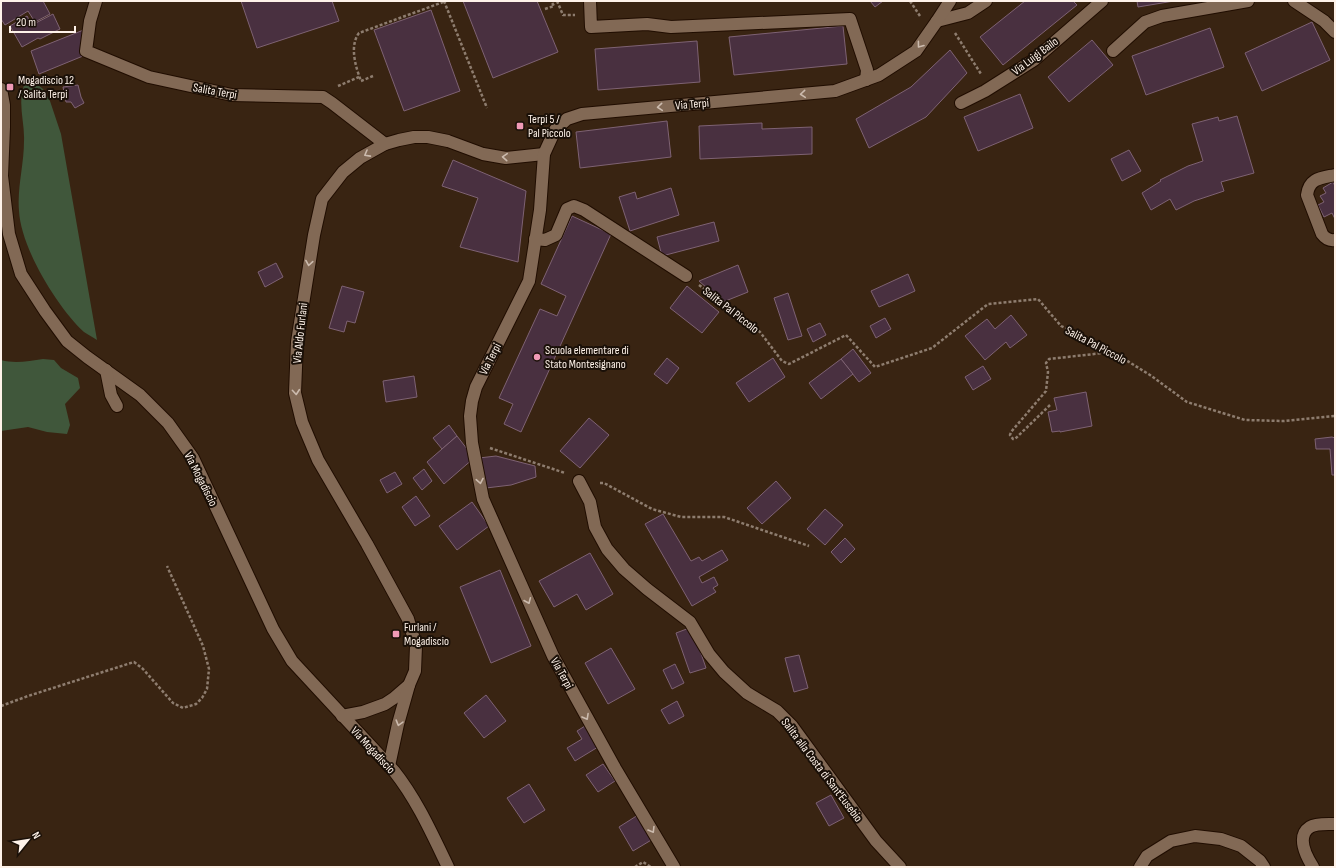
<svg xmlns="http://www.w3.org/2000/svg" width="1336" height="868" viewBox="0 0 1336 868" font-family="'Sofia Sans Condensed',sans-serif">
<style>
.forest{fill:#40573b}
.building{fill:#493040;stroke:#7e6273}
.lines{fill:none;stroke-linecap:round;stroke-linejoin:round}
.minor-casing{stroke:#200d00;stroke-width:14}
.path{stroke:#8e7d6f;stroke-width:2.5;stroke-dasharray:3 2;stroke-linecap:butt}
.minor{stroke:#826955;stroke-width:12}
.oneway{stroke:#ccbbae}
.poi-dot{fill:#f09ab6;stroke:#1a1008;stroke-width:1.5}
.labels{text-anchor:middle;stroke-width:4;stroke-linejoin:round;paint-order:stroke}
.street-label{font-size:12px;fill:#fef2e9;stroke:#1a1008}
.poi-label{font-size:12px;fill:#fef2e9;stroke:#1a1008;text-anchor:start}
</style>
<rect width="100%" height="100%" fill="#392412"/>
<!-- forest -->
<g class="forest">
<path d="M26,81H33L43,89L50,101L61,134L97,340C93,337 88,335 84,332C57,307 21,248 19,211C17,187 24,165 24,141C25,121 16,100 26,81Z"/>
<path d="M43,359L54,360L61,368L78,378L80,388L65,404L70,425L67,434L47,432L28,427L1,431V360C15,364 29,361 43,359Z"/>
</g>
<!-- building -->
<g class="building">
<polygon points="1,1 43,1 50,14 35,22 28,11 5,25 1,19"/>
<polygon points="241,1 332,1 339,21 257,48"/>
<polygon points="463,1 537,1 558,52 493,78"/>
<polygon points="870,1 883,1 875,7"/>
<polygon points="1025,1 1073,1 1077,5 1003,65 980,37"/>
<polygon points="1137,1 1174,1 1138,7"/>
<polygon points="431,10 460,91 404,111 374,30"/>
<polygon points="53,14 60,29 40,39 38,38 22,47 10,26 27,16 32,25"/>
<polygon points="1312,22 1330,60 1262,91 1245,53"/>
<polygon points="843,26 847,64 734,75 729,37"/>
<polygon points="1210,28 1224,67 1146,95 1132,56"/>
<polygon points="86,29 83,56 39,74 31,51"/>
<polygon points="1092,40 1113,65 1069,102 1048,77"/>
<polygon points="697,41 700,82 598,90 595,49"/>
<polygon points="950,50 967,73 926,117 869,148 856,119 911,87"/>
<polygon points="78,85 81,97 84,103 75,108 71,102 66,102 63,87"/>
<polygon points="1020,94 1033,128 978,151 964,117"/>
<polygon points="1237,116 1254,173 1221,182 1224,191 1194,201 1176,210 1170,199 1151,210 1142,193 1161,181 1160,180 1188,166 1203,161 1192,124 1218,117 1219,121"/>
<polygon points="667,121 671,157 580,168 576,132"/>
<polygon points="762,123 762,129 812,127 812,154 700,159 699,126"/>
<polygon points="1129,150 1141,171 1122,181 1111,159"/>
<polygon points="453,160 526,191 518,262 460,247 478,198 442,186"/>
<polygon points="1333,182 1335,186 1335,219 1332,213 1324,217 1318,205 1324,202 1320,196 1326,193 1323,188"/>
<polygon points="671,188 679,215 630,231 619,197 635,192 637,199"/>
<polygon points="572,216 611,234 521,432 504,424 513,404 499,398 540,309 557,316 566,296 541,284"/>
<polygon points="714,222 719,241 662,256 657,237"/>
<polygon points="276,263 283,277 265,287 258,272"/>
<polygon points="738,265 748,292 723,302 699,281"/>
<polygon points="908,274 915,291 879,307 871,291"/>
<polygon points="342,286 364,292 355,323 347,321 344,332 329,328"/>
<polygon points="687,286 719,312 702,333 670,308"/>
<polygon points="788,293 802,336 788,340 774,298"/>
<polygon points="1011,315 1027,335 1010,348 1006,342 985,360 965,336 987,319 995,329"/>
<polygon points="885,318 891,329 876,338 870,326"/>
<polygon points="820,323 826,335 813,342 807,329"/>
<polygon points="853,349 871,373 859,382 841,359"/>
<polygon points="667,358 679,368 667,384 654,374"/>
<polygon points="773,358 785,377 749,402 736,383"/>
<polygon points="841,359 853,374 821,399 809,383"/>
<polygon points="983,366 991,379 973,390 965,377"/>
<polygon points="414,376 417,397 386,402 383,381"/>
<polygon points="1086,392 1092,426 1060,432 1060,431 1052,432 1048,412 1057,410 1054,398"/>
<polygon points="589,418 609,435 580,468 560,451"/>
<polygon points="449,425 457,436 442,449 433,438"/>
<polygon points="457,436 474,458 444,484 427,462"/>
<polygon points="1332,437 1335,438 1335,475 1332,475 1330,449 1316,449 1315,439"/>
<polygon points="496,456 535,466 536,477 511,485 486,488 479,458"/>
<polygon points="424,469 432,481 422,490 413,478"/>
<polygon points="395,472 402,484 387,493 380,480"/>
<polygon points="776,481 791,498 762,524 747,508"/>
<polygon points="416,496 430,516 415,526 402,507"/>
<polygon points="472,502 489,526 457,550 439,526"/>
<polygon points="825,509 843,525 825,545 807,529"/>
<polygon points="663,514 691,561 699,557 702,561 722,550 728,560 699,577 702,583 714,577 718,585 713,588 716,592 692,606 645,524"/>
<polygon points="845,538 855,549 841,563 831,552"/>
<polygon points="590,553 613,594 586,610 577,594 554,607 539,581"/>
<polygon points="500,570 531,646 491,663 460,587"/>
<polygon points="692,627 706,668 690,673 676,633"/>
<polygon points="611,648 635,689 608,704 585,663"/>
<polygon points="799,655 808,688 794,692 785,658"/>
<polygon points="675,664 684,683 672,689 663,670"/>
<polygon points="486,695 506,721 484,738 464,713"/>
<polygon points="677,701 684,716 669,724 661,710"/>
<polygon points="585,726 598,747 575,761 567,748 582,739 577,731"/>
<polygon points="603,764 615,781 598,792 586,775"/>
<polygon points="529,784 545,810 524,823 507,798"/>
<polygon points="831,795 844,818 829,826 816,803"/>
<polygon points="638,815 653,839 633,851 619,827"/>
</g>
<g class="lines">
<!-- minor casing -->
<g class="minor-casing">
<g id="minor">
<polyline points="96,1 90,21 86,51 149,77 232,95 323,97 332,103 385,144"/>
<polyline points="590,1 591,27 647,24 671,27 850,19 867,70 866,80"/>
<polyline points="1294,1 1324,21 1335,32"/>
<polyline points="937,21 968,13 986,1"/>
<polyline points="1113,51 1145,22 1162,16 1248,1"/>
<path d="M1,89L4,105V127L2,176L9,234L21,274L45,311L67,341L87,357L140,395L168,423L193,458L273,629L292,661L394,771C417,800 432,834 448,867"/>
<polyline points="961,103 985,91 1034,60 1102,1"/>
<path d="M1335,175C1321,178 1309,178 1307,195L1322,234C1325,238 1329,241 1335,240"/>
<polyline points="535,239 545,240 556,235 567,209 574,206 584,210 686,276"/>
<polyline points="106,370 111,395 117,406"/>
<polyline points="579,481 590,502 595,527 607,549 624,569 647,589 690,622 709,654 724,672 747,693 777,711 792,726 876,841 900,867"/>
<polyline points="342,716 363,712 385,704 394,698 409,685 415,671 416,646 408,619 367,544 318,460 302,422 295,393 297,342 314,235 322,199 343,172 360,158 385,144 399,140 414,137 428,137 448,141 483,154 506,158 544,154"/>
<polyline points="389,766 398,724 409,685"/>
<polyline points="674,867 615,768 553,656 483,499 472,443 470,416 472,401 476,387 529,281 540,210 544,154 555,130 567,119 582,114 835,91 879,75 916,51 937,21 950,1"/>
<polyline points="1140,867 1147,856 1171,841 1195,836 1221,839 1241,846 1260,861 1264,867"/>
<path d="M1313,867C1306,856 1296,836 1310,827C1316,823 1328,824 1335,824"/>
</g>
</g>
<!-- path -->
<g class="path">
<polyline points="444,1 487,108"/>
<polyline points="557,1 563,15 575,15"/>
<polyline points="910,1 920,16"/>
<polyline points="545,9 554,6 551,1"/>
<polyline points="955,33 981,74"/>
<path d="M373,76L361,81C356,68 349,46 359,33L446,1"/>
<polyline points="338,86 359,77"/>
<polyline points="699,285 760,332 782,361 789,364 846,335 875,367 932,348 988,304 1038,299 1061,326 1108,349 1150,375 1187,402 1245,420 1284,421 1335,416"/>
<polyline points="1050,405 1015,439 1013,439 1010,435 1011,432 1046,391 1048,372 1046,363 1049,359 1103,353 1108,349"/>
<polyline points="490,448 565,473"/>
<polyline points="600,483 604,483 652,509 681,517 724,517 809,546"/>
<polyline points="1,706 28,696 134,662 143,669 173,703 183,708 196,704 202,698 207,689 209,669 203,646 167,566"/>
<polyline points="635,867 643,862 651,867"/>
</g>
<!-- minor -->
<use href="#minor" class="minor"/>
</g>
<!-- one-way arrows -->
<defs><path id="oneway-chevron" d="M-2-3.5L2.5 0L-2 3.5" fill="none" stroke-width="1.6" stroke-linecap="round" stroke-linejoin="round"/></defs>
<g class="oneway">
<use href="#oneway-chevron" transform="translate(920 45) rotate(127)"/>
<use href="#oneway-chevron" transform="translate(803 94) rotate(175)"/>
<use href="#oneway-chevron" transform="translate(660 107) rotate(175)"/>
<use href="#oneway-chevron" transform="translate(367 154) rotate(151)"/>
<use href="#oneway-chevron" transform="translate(505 157) rotate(-176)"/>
<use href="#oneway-chevron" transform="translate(309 263) rotate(99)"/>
<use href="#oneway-chevron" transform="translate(296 392) rotate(85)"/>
<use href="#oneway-chevron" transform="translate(480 481) rotate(79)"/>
<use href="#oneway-chevron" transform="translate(528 601) rotate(67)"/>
<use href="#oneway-chevron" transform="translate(586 717) rotate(61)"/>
<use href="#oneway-chevron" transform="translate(399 723) rotate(106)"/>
<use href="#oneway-chevron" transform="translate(652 830) rotate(59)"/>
</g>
<!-- markers -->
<g class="poi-dot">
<rect x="6" y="83" width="8" height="8" rx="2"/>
<rect x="516" y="122" width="8" height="8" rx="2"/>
<circle cx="537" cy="357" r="4"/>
<rect x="392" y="630" width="8" height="8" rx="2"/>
</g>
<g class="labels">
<!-- street labels -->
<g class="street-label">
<text transform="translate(1035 56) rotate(-37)" y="4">Via Luigi Bailo</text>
<text transform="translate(215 91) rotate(10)" y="4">Salita Terpi</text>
<text transform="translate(692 104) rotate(-5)" y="4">Via Terpi</text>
<text transform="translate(731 310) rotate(38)" y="4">Salita Pal Piccolo</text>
<text transform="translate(300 333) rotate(-84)" y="4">Via Aldo Furlani</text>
<text transform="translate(1096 345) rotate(28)" y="4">Salita Pal Piccolo</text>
<text transform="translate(490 359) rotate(-63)" y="4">Via Terpi</text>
<text transform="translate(201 479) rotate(63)" y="4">Via Mogadiscio</text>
<text transform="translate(562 673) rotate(61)" y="4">Via Terpi</text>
<text transform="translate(373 750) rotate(47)" y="4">Via Mogadiscio</text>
<text transform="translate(822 770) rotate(53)" y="4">Salita alla Costa di Sant'Eusebio</text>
</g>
<!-- poi labels -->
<g class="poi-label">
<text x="18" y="84">Mogadiscio 12<tspan x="18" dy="14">/ Salita Terpi</tspan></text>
<text x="528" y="123">Terpi 5 /<tspan x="528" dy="14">Pal Piccolo</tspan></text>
<text x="545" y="354">Scuola elementare di<tspan x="545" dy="14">Stato Montesignano</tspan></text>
<text x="404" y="631">Furlani /<tspan x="404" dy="14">Mogadiscio</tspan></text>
</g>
</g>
<!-- border -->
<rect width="1336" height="868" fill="none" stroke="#fef2e9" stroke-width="4"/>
<!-- north arrow -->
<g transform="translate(28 840) rotate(60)" stroke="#1a1008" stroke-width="3" paint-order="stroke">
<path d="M0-3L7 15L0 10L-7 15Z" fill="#fef2e9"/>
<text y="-6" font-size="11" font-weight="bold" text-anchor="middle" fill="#fef2e9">N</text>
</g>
<!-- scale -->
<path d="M10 26v6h65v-6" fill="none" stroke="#fef2e9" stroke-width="2"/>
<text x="16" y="26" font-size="12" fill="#fef2e9" stroke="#1a1008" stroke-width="3" paint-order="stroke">20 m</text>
</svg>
